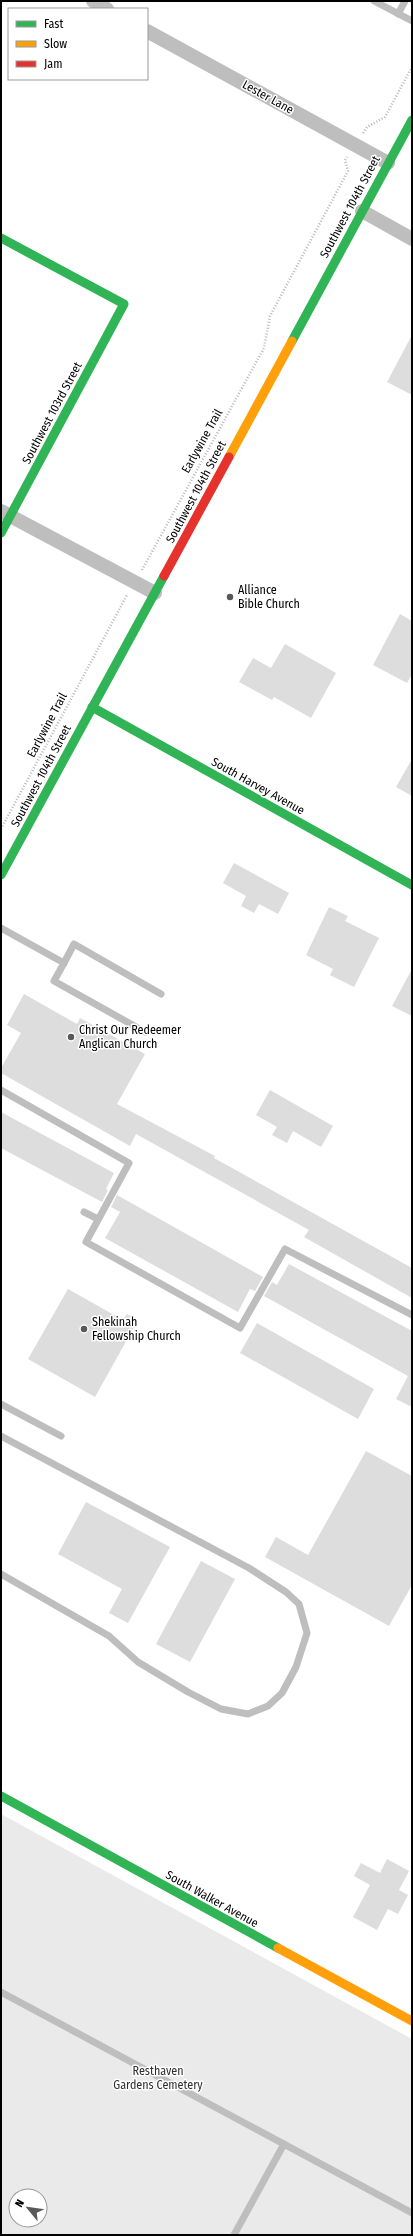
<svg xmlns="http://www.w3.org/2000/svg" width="413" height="2236" viewBox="0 0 413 2236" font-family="'Fira Sans Condensed',sans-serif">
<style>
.green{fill:#eaeaea;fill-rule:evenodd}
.building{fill:#ddd}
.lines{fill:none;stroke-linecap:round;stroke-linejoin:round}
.path{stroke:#b8b8b8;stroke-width:2.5;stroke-dasharray:1 2;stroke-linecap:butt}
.lane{stroke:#bebebe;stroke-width:7}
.street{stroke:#bebebe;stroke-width:14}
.fast{stroke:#30b455;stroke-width:9}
.slow{stroke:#ff9f0a;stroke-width:9}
.jam{stroke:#e5322d;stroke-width:9}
.poi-dot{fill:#595959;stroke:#fff;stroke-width:1.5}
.labels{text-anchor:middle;stroke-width:3;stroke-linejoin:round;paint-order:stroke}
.street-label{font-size:12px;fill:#000;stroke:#fff}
.poi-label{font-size:12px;fill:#000;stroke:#fff;text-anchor:start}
.park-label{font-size:12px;fill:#303030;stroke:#fff}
</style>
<rect width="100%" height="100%" fill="#fff"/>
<!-- green -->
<path class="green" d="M1,1814L412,2039V2235H1ZM16,2196H40V2220H16Z"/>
<!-- building -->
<g class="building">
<polygon points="412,335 412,395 387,382"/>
<polygon points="400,614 412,621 412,674 407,683 373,665"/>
<polygon points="285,644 336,673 311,718 274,697 272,700 239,682 253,658 271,668"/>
<polygon points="412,759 412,796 396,787"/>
<polygon points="234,863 289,893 278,914 259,904 254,913 241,906 246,896 223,883"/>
<polygon points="329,907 348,916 345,921 379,938 354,987 330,975 333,969 306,955"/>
<polygon points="412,969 412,1016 392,1006"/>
<polygon points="24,994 77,1024 80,1018 145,1054 117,1104 215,1156 214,1158 412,1268 412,1298 304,1237 309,1230 136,1134 130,1146 1,1073 1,1068 21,1033 7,1025"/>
<polygon points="270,1090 333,1126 321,1147 293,1131 287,1143 272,1135 277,1127 256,1115"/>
<polygon points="1,1112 114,1173 106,1189 108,1190 102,1202 1,1148"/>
<polygon points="117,1195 263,1277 255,1291 250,1289 238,1312 105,1238 120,1212 111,1207"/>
<polygon points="289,1264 412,1331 412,1407 396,1399 408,1376 264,1296 272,1282 277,1285"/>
<polygon points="68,1289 123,1320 127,1314 138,1320 95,1397 28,1359"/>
<polygon points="257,1323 374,1389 358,1419 240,1353"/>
<polygon points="366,1451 412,1476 412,1585 389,1626 265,1557 276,1537 308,1555"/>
<polygon points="86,1502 170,1547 128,1623 109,1613 122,1589 58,1554"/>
<polygon points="201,1561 235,1579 190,1662 156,1644"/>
<polygon points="387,1859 409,1871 399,1890 408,1895 398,1914 388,1909 377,1930 353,1917 370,1885 354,1876 361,1863 380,1873"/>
</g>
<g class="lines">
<!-- path -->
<g class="path">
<polyline points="363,133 367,127 385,117 412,67"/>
<polyline points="142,570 264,348 270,316 348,171 345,160 347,157"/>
<polyline points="1,829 127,595"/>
</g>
<!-- lane -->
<g class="lane">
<polyline points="374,1 412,21"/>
<polyline points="398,14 405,1"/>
<polyline points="1,928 64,963 74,944 161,994"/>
<polyline points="64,963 54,981 145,1032"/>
<polyline points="1,1090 129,1163 86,1242 240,1328 285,1249 412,1315"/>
<polyline points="84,1212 98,1219"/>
<polyline points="1,1404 61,1436"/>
<polyline points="1,1436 249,1568 286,1592 299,1604 307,1633 296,1667 282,1693 268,1706 248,1714 221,1709 188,1692 138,1662 109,1636 1,1574"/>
<polyline points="1,1992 412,2213"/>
<polyline points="234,2235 284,2144"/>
</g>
<!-- street -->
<g class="street">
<polyline points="93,1 107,9"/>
<polyline points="147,31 388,163"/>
<polyline points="362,211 412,239"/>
<polyline points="1,511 155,593"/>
</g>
<!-- fast -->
<g class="fast">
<polyline points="1,238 124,304 1,533"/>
<polyline points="292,341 412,120"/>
<polyline points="92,707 412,885"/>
<polyline points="1,875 164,576"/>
<polyline points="1,1796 278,1948"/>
</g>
<!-- slow -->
<g class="slow">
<polyline points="229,457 292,341"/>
<polyline points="278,1948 412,2021"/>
</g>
<!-- jam -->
<polyline class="jam" points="164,576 229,457"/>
</g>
<!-- markers -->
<g class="poi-dot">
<circle cx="230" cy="597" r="4"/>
<circle cx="71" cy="1037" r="4"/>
<circle cx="84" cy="1329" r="4"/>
</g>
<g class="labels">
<!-- street labels -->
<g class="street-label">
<text transform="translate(268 97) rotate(29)" y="4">Lester Lane</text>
<text transform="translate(350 207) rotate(-62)" y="4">Southwest 104th Street</text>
<text transform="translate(52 413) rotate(-62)" y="4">Southwest 103rd Street</text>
<text transform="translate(202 441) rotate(-61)" y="4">Earlywine Trail</text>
<text transform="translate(196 492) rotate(-62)" y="4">Southwest 104th Street</text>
<text transform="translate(47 725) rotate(-62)" y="4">Earlywine Trail</text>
<text transform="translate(41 776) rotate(-62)" y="4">Southwest 104th Street</text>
<text transform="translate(258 786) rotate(29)" y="4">South Harvey Avenue</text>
<text transform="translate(212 1899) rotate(29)" y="4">South Walker Avenue</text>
</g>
<!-- poi labels -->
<g class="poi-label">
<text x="238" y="594">Alliance<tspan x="238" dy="14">Bible Church</tspan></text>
<text x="79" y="1034">Christ Our Redeemer<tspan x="79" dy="14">Anglican Church</tspan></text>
<text x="92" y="1326">Shekinah<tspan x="92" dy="14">Fellowship Church</tspan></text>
</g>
<!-- park labels -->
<g class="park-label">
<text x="158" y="2075">Resthaven<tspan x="158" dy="14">Gardens Cemetery</tspan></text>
</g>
</g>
<!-- border -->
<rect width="413" height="2236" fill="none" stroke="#000000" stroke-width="4"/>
<!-- legend -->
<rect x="8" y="8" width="140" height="72" fill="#ffffff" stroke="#999999"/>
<rect x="16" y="21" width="20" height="6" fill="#30b455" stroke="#999999"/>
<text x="44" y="28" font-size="12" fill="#000000">Fast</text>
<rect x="16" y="41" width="20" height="6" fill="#ff9f0a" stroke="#999999"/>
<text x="44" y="48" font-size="12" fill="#000000">Slow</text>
<rect x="16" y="61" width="20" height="6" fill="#e5322d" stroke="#999999"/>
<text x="44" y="68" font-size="12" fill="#000000">Jam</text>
<!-- north arrow -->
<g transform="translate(28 2208) rotate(299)"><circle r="19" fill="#ffffff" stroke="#999999"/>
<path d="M0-3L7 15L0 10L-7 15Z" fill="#595959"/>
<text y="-6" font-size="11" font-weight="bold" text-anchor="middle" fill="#000000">N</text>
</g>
</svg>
